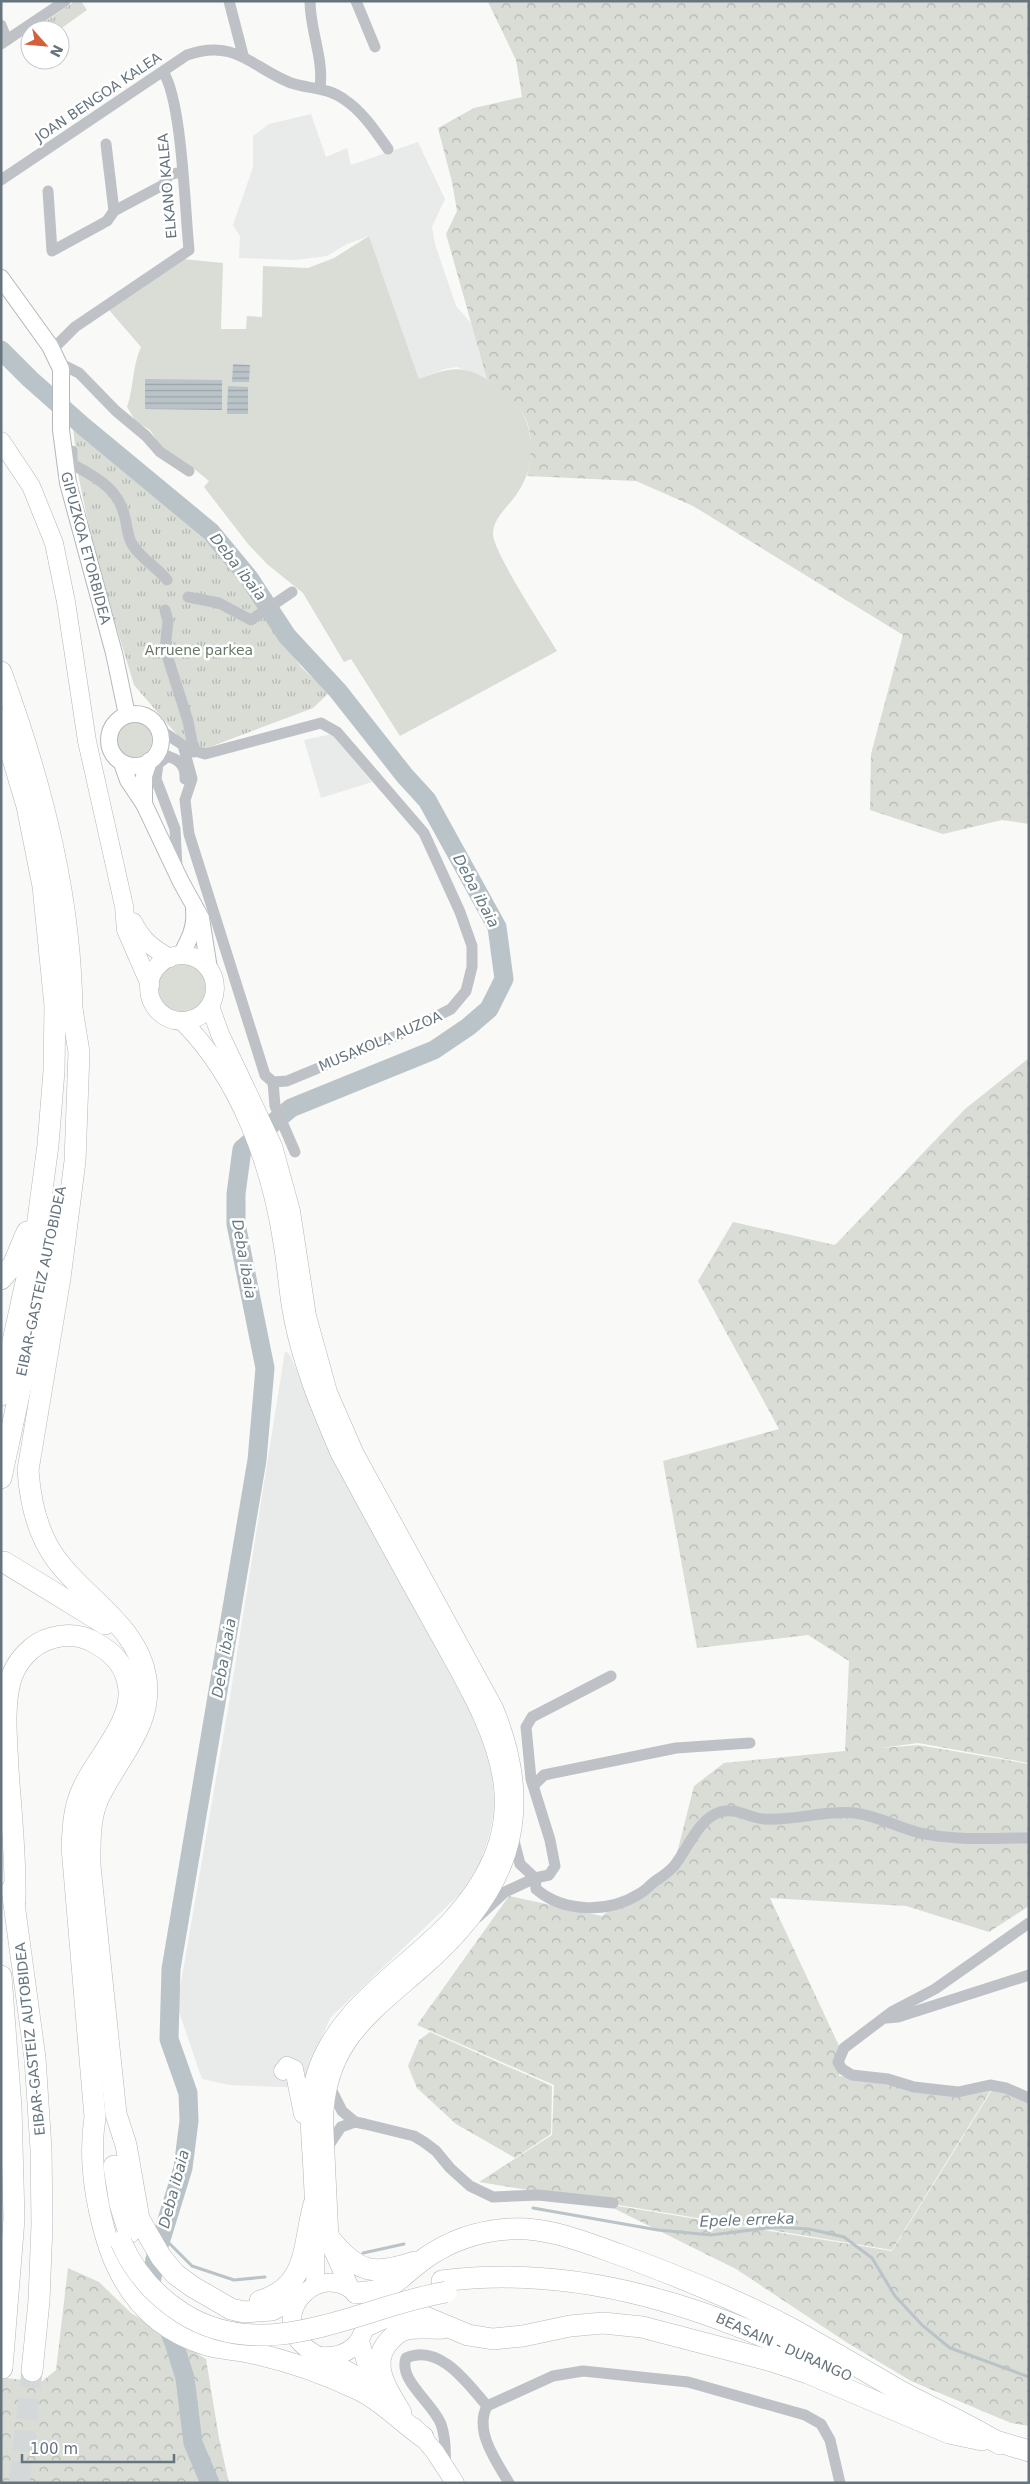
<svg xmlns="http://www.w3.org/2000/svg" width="1030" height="2484" viewBox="0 0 1030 2484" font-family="'DejaVu Sans',sans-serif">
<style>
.built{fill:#e9eaea}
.grass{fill:#d9ddd6}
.forest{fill:url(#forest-crowns)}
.park{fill:url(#park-tufts)}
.water{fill:url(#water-rules)}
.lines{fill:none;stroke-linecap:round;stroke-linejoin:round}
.stream{stroke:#bac4c8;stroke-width:3}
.river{stroke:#bac4c8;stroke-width:19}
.highway-tunnel{stroke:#d4d8d9;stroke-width:21;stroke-dasharray:21 11;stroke-linecap:butt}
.secondary-casing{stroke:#b3b8bc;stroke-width:18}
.primary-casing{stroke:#b2b7ba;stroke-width:19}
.highway-casing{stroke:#b4b8bb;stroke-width:22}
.street{stroke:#bec2c6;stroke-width:11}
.secondary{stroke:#fff;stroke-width:16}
.primary{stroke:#fff;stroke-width:18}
.highway{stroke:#fff;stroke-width:21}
.highway-bridge-casing{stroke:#b4b8bb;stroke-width:22;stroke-linecap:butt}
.highway-bridge{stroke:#fff;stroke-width:21}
.labels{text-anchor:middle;stroke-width:5;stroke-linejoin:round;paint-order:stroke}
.street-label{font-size:14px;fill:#66747e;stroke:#fff}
.park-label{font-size:14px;fill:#687765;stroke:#fff}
.water-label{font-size:15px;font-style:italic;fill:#67797f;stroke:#fff}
</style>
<defs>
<pattern id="forest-crowns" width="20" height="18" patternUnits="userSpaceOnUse" patternTransform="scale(1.25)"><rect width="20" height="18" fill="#d9ddd6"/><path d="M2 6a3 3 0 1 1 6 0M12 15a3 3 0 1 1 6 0" fill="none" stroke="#b4b8b3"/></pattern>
<pattern id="park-tufts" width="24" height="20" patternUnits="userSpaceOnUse" patternTransform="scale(1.25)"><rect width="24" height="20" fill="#d9ddd6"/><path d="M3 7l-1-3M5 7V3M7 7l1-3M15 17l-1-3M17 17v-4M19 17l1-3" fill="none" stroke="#b4b8b3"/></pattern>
<pattern id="water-rules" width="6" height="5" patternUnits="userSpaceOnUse" patternTransform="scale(1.25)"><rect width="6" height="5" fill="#bac4c8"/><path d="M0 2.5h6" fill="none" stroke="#9ba4a8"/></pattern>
</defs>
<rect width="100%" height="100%" fill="#f9f9f7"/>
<!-- built -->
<g class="built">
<polygon points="311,114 326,157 347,148 351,165 418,142 445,199 432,227 435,244 456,306 478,331 487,379 457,367 445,369 419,379 369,236 347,244 327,256 294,260 239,258 240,236 233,225 253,167 253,136 269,124"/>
<polygon points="332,734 372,782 321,798 304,740"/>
<polygon points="285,1351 290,1355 332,1456 479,1728 491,1764 495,1805 489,1836 480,1863 460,1894 331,2017 315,2051 305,2088 230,2085 202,2079 177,2006 230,1697"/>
</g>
<!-- grass -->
<g class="grass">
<path d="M369,236L419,379C453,366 464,364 497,385C534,409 542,459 516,495C508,507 493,518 493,534C493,552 545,630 557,651L400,736L351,659L344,662L303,593L267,564L248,544L204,487L209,481L187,463L163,450L150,430L136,422L127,407C134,387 132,367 141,347L109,310L183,259L223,263L221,329H246L247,316L262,317L263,266L308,268L334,258Z"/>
<circle cx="134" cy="739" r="18"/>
<circle cx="182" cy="987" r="28"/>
</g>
<!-- forest -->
<g class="forest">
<path d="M484,1H1029V824L1002,820L943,834L870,810L871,754L903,635L693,506L636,481L527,476C538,430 527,405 487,379L446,234L457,211L452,182L438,128L474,108L522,97L516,60L488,2Z"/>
<polygon points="1029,1058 1029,1763 918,1743 881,1748 918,1745 1029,1764 1029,1906 989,1932 906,1906 770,1898 840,2048 839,2076 991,2090 892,2250 479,2182 552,2135 554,2085 417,2025 509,1896 602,1916 675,1861 694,1786 724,1763 845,1751 849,1661 808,1635 697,1648 663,1461 779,1429 698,1281 733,1222 835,1245 965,1109"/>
<polygon points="430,2032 552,2086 551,2134 515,2158 456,2124 417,2088 408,2066 419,2040"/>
<polygon points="992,2090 1029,2095 1029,2426 1011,2423 911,2381 846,2342 736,2269 605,2204 892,2251"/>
<polygon points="68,2268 99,2282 131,2313 206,2359 219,2438 229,2483 1,2483 1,2374 6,2378 41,2382 56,2370"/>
</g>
<!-- park -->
<g class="park">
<polygon points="75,1 81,1 87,10 59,30 37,30 36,28"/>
<polygon points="73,427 142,487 209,536 236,573 258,608 302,668 329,693 313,708 202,750 178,736 134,685 95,556 78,474"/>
</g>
<!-- water -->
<g class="water">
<polygon points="233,364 250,365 249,382 232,382"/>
<polygon points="145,379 222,380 222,410 145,409"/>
<polygon points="228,386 248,387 248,414 227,414"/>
</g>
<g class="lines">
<!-- stream -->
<g class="stream">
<polyline points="533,2208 658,2230 711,2235 775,2227 809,2229 844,2237 872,2258 895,2296 922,2325 950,2348 1029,2377"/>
<polyline points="162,2236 192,2266 234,2280 265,2277"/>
<polyline points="363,2253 404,2244"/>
</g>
<!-- river -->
<polyline class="river" points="1,350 30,379 83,426 211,532 249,578 287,636 338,691 405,776 427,800 497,927 504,979 489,1009 468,1027 434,1050 291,1108 242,1149 236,1194 236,1224 265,1368 257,1460 171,1969 169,2039 188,2093 189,2121 183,2168 155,2259 151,2284 174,2343 185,2378 193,2443 210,2483"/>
<!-- highway-tunnel -->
<polyline class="highway-tunnel" points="19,2483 32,2371"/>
<!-- secondary casing -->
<g class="secondary-casing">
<g id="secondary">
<polyline points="1,278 50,346 61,369 61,430 68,483 114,653 127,715"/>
<circle cx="135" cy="740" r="26"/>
<polyline points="122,763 128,780 144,804 181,882 201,918 209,969"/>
<polyline points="144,804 144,776 149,761"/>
<path d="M181,955C189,940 196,927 194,910"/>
</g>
</g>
<!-- primary casing -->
<g class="primary-casing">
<g id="primary">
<polyline points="1,441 31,486 54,543 66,602 87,741 124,906 126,930 150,985"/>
<path d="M133,922C142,940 152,948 170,958"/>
<circle cx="182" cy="988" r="33"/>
<path d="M210,1006L220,1034L273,1146L291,1211L307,1316L328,1392L355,1454L494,1708C540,1819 507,1896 418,1972C366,2017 325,2046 324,2122L329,2229L331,2246L350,2288"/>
<path d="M182,1021C240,1079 271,1165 283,1246C287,1270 288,1294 293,1318C302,1365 321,1410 340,1454C370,1509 400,1565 431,1620C491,1729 551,1813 448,1923C402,1971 337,2007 316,2073C307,2102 310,2133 312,2162C314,2204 317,2244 315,2285"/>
<polyline points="283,2071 287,2066 294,2069 303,2114"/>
<path d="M354,2292C321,2263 274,2307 299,2341C311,2356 339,2364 355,2375C362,2380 369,2387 376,2393"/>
<polyline points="360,2341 367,2366 383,2390"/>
<path d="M321,2356C349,2358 366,2342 366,2314"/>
<polyline points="414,2427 435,2452 455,2483"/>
</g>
</g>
<!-- highway casing -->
<g class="highway-casing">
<g id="highway">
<path d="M1,672C42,784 73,903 72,1023"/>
<polyline points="1,719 27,806 43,886 55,1006 54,1071 48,1145 35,1242 1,1395"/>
<path d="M72,1009L79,1052L75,1161L60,1278L28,1470C30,1500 37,1533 56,1559C84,1598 138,1626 146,1678C153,1726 117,1758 98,1799C89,1819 90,1844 90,1866L116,2114L126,2145L139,2219L161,2257L175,2274L193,2287L231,2309L244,2312L272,2310L301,2295"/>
<polyline points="1,1279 13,1265 27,1232"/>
<polyline points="1,1478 52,1242"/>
<polyline points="4,1562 105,1624"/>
<polyline points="12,1889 35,2058 41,2149 42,2224 39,2301 32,2371"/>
<path d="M15,1901C16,1857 11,1813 8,1769C7,1741 3,1710 10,1682C15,1662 32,1643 52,1638C65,1634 80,1635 92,1641C113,1652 127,1666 129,1690C132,1723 96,1759 83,1788C74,1807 73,1826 72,1847L95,2117C89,2155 95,2197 105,2233C120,2288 151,2328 207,2345C220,2349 235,2349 248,2352C285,2360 321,2372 355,2388C380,2399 401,2421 423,2437"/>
<polyline points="1,1976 11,2107 14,2219 2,2368"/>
<polyline points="114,2166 120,2204 129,2233"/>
<path d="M330,2239C358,2273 373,2276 415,2262"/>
<path d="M442,2281C580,2263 714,2309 836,2370"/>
<path d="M356,2293C396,2291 395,2280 424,2259C449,2241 479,2231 509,2229C546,2226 584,2242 618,2254C678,2276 736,2299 792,2329C828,2349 864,2370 900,2391C933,2409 968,2424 1000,2444"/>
<path d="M260,2301C309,2287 303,2243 314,2204"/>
<polyline points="366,2326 397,2312 413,2312 468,2335 493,2339 523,2336 570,2326 603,2323 642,2327 772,2361 808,2373 949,2433 982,2440"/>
<path d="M401,2413C389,2393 370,2367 386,2345C391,2339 396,2332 404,2330C415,2326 431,2329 443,2328"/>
<polyline points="986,2438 1029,2451"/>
</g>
</g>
<!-- street -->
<g class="street">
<polyline points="229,1 243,55"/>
<path d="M310,1C310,31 324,58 320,88"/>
<polyline points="356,1 375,47"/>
<polyline points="1,25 7,40"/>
<polyline points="1,44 65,1"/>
<polyline points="106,144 114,211"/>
<path d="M1,180L187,55C236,38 252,68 291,83C309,89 328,87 345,100C363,112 376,132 388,149"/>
<polyline points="48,191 52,251 107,221 114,211 163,185 169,175 181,172"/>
<path d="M52,350L75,327L189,250C185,212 182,99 163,72"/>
<polyline points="59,363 79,373 116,411 146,436 160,452 189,471"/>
<path d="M72,451V464C95,477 117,487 124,514C127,523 127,536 132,544C141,559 157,567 167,580"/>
<polyline points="188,597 219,603 251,620 292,592"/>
<polyline points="165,610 168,621 165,649 188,721 194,752"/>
<path d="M157,728C168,735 178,742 189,749L205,754L321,723L337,732L424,833L460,912L472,946V967L466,991L451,1009L408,1031L287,1081L273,1082L265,1075L189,834L185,800L192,779L183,745"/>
<path d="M161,756C175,756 186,763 185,779"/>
<polyline points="168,756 158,764 156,779 175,829 177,867"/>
<polyline points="273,1082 275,1106 295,1152"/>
<polyline points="534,1785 544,1775 676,1748 750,1743"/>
<path d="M513,1837L520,1864L535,1878L536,1889C564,1913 609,1913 639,1894C645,1891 649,1886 654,1882C661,1877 668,1873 674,1866C688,1849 698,1819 720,1812C736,1807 749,1818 764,1819C794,1821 825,1810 855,1813C878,1816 897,1827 920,1833C956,1841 992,1838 1029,1838"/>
<polyline points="478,1917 505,1892 535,1878 549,1875 555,1866 550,1840 531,1779 526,1727 532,1717 611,1676"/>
<polyline points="1029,1923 935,1989 893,2011 844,2048 838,2062 842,2069 852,2075 888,2079 914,2087 958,2092 990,2085 1006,2088 1029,2098"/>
<polyline points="887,2018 898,2017 1029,1975"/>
<polyline points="329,2085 342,2111 355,2122"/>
<polyline points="327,2148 341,2127 355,2122 365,2124 414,2136 424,2142 436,2151 450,2168 470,2186 493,2197 538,2195 613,2203"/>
<polyline points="487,2406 553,2376 583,2371 688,2382 805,2415 821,2424 830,2440 840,2483"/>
<path d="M445,2467C446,2452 446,2439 441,2424C433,2403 398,2380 406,2358C440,2343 468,2384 487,2406C474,2431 496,2461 509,2483"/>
</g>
<!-- secondary -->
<use href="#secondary" class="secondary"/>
<!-- primary -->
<use href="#primary" class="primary"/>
<!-- highway -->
<use href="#highway" class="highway"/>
<!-- highway-bridge casing -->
<g class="highway-bridge-casing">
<path id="highway-bridge" d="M121,2242C134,2272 154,2295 182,2313C267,2367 359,2307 446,2292"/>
</g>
<!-- highway-bridge -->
<use href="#highway-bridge" class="highway-bridge"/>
</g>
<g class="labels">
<!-- street labels -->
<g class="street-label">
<text transform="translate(98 97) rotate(-34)" y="5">JOAN BENGOA KALEA</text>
<text transform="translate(167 186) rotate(-95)" y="5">ELKANO KALEA</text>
<text transform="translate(86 548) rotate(75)" y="5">GIPUZKOA ETORBIDEA</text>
<text transform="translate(380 1041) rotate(-23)" y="5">MUSAKOLA AUZOA</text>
<text transform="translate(41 1281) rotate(-78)" y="5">EIBAR-GASTEIZ AUTOBIDEA</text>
<text transform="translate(30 2039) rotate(-96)" y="5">EIBAR-GASTEIZ AUTOBIDEA</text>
<text transform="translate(784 2347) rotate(24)" y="5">BEASAIN - DURANGO</text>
</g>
<!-- park labels -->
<g class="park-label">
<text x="199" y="655">Arruene parkea</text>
</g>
<!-- water labels -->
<g class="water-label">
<text transform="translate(238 567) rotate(52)" y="5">Deba ibaia</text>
<text transform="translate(476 891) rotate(62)" y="5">Deba ibaia</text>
<text transform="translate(244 1259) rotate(80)" y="5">Deba ibaia</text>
<text transform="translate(224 1658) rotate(-80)" y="5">Deba ibaia</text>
<text transform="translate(174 2189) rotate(-75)" y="5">Deba ibaia</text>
<text transform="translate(747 2220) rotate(-2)" y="5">Epele erreka</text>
</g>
</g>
<!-- border -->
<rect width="1030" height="2484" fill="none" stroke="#66747e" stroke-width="5"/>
<!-- north arrow -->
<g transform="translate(45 45) rotate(117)"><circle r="24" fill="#ffffff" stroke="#c2c7cb"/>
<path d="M0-4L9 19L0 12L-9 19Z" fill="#d2603d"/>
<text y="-8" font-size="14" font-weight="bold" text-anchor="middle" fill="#66747e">N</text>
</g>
<!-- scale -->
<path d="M22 2454v8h152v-8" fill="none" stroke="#66747e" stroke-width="2.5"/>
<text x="30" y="2454" font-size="15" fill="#66747e" stroke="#ffffff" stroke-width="4" paint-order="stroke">100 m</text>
</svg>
